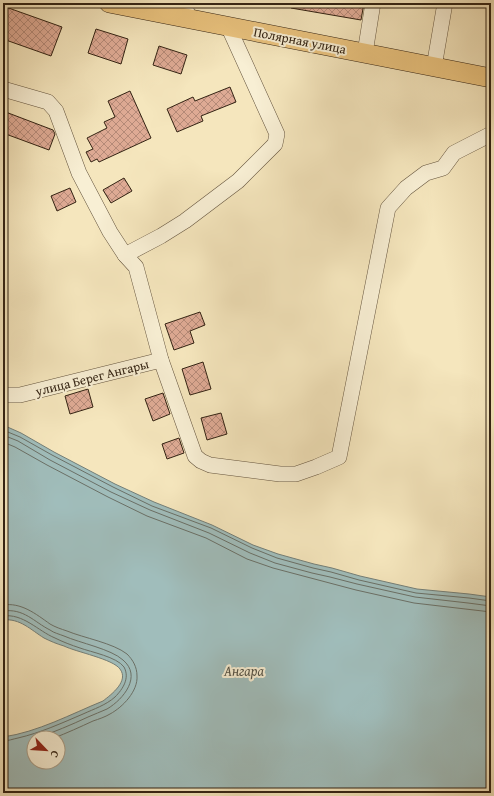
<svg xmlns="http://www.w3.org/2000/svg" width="494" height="796" viewBox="0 0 494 796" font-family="'Gentium Book Plus',serif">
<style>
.water{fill:#a0bdbb;stroke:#747f78;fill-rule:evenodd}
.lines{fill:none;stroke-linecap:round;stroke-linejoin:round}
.shore{stroke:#6a7067;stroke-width:1}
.building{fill:url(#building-cross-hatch);stroke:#332313}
.minor-casing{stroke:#64543e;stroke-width:16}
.major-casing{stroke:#332313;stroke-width:20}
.minor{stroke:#f8efd4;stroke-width:15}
.major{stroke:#eac37e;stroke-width:19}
.labels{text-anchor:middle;stroke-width:4;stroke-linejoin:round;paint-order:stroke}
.street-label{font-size:13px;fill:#332313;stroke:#f8efd4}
.water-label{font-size:14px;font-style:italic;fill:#545145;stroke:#f8efd4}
</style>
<defs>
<pattern id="building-cross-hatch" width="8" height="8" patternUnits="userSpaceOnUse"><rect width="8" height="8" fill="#deaa94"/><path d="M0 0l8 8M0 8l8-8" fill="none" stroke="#b58a78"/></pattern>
</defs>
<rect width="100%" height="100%" fill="#f5e6bd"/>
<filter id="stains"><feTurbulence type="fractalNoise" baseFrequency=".005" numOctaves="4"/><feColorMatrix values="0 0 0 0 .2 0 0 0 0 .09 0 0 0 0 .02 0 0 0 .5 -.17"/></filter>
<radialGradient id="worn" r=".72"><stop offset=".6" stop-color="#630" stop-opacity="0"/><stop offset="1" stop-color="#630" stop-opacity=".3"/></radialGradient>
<!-- water -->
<path class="water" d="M3,425L21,433L54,452L115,484L154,502L212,525L253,545L278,554L314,564L332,568L360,576L417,589L469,594L491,597V793H3V737C38,732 71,714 103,701C112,694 129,681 120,669C113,659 76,652 64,646C57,644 50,641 44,638C31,630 20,618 3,620ZM34,738H58V762H34Z"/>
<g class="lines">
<!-- shore -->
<g class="shore">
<polyline points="3,430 20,437 52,455 113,487 152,506 211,528 252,548 277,558 313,568 331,572 359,580 416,593 469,598 491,601"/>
<polyline points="3,435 18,441 50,460 111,492 150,510 209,533 250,553 275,563 312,573 330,577 357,584 415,597 468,603 491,606"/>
<polyline points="3,442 15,447 47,465 108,497 147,516 206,538 247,559 273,568 356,590 414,603 491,612"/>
<path d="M3,605C21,602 36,614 50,624C55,627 61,629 67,631C84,638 113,643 127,654C133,660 137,667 137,676C138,691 123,707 110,714C105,717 99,719 93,721C80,727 67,733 54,738"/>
<path d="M3,611C24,608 34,622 50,630C54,633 59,634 64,636C80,643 111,649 123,660C142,676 124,699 107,709C101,712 94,714 88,717C71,725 54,732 37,738"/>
<path d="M3,616C23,613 38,631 55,638C63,642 71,645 80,648C91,652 117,657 124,667C130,678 123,689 115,697C106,705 94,709 83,714C62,723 40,733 18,738C13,739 8,741 3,741"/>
</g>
</g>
<!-- building -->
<g class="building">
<polygon points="292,3 364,3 361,20 291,8"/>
<polygon points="3,6 62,27 51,56 3,39"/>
<polygon points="96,29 128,39 121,64 88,53"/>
<polygon points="159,46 187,55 181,74 153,65"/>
<polygon points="230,87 236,102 201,116 203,121 177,132 167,109 193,97 195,101"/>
<polygon points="130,91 151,138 99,162 97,159 91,162 86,152 93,149 87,138 107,128 104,122 115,117 108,101"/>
<polygon points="3,111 53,130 55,134 49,150 3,133"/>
<polygon points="124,178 132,191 111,203 103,190"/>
<polygon points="70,188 76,202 57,211 51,196"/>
<polygon points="200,312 205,325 190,331 194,343 174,350 165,324"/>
<polygon points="203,362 211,389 190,395 182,369"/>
<polygon points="88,389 93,407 70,414 65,396"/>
<polygon points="163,393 170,414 153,421 145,399"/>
<polygon points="221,413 227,434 207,440 201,418"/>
<polygon points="179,438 184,453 167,459 162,444"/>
</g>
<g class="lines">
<!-- minor casing -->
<g class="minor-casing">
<g id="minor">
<polyline points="185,3 188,19"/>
<polyline points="365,53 373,3"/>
<polyline points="434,67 445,3"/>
<polyline points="3,89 48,102 56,111 79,173 110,232 125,255"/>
<polyline points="161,360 195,456 201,461 210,465 280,474 296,474 316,467 339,457 388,208 406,188 426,173 443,168 454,153 491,134"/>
<polyline points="3,395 20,395 161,360 136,267 125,255 161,236 185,221 238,181 275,144 277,134 228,26"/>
</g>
</g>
<!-- major casing -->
<g class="major-casing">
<polyline id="major" points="109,3 491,78"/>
</g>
<!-- minor -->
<use href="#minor" class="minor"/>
<!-- major -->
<use href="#major" class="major"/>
</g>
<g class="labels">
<!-- street labels -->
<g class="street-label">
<text transform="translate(300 40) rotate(11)" y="5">Полярная улица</text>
<text transform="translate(92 377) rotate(-14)" y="5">улица Берег Ангары</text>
</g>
<!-- water labels -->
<g class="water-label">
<text x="244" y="676">Ангара</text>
</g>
</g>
<!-- margin -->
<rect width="494" height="796" fill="none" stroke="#f5e6bd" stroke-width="16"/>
<rect x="4" y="4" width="486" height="788" fill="none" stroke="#332313" stroke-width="2"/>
<rect x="8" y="8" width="478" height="780" fill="none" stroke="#332313"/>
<!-- north arrow -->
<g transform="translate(46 750) rotate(115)"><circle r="19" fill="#f8efd4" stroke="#a99d87"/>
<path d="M0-3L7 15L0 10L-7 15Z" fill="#8f2418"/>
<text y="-6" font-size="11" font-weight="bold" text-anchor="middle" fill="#332313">С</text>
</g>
<rect width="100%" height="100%" filter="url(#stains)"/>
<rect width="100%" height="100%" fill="url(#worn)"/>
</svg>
